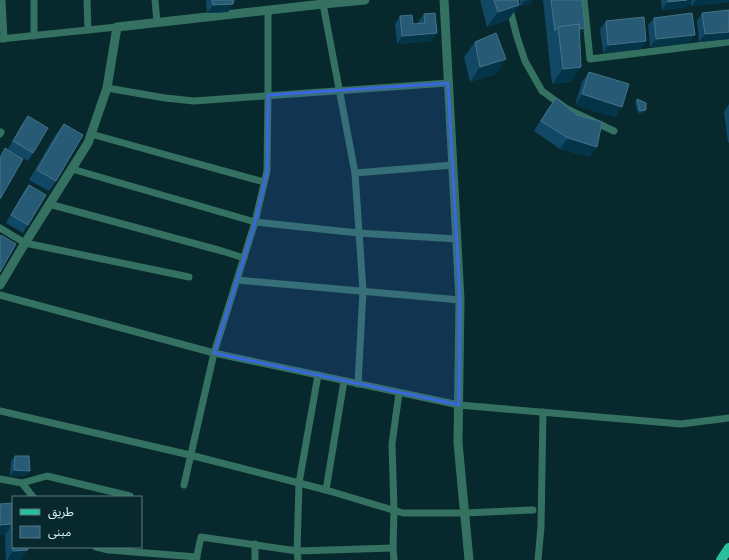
<svg xmlns="http://www.w3.org/2000/svg" width="729" height="560" viewBox="0 0 729 560" font-family="Quicksand,'Noto Sans Arabic',sans-serif">
<style>
.lines{fill:none;stroke-linecap:round;stroke-linejoin:round}
.minor{stroke:#357160;stroke-width:7}
.tertiary{stroke:#357160;stroke-width:9}
.primary{stroke:#29bf9b;stroke-width:10}
.wall{fill:#114865}
.shaded-wall{fill:#033448}
.building{fill:#275b75;stroke:#447389}
.marked{fill:#3a67dd;fill-opacity:0.2;stroke:#3a67dd;stroke-width:3;stroke-linejoin:round}
</style>
<rect width="100%" height="100%" fill="#07292d"/>
<g class="lines">
<!-- minor -->
<g class="minor">
<polyline points="2,0 4,39"/>
<polyline points="87,0 88,30"/>
<polyline points="155,0 157,22"/>
<polyline points="509,0 510,10 517,37 525,61 542,91 567,109 614,131"/>
<polyline points="584,0 590,59 729,42"/>
<polyline points="323,4 355,173 363,291 358,384"/>
<polyline points="34,36 34,0"/>
<polyline points="0,39 117,27"/>
<polyline points="107,88 165,98 194,101 448,83"/>
<polyline points="0,134 1,132"/>
<polyline points="91,134 264,182"/>
<polyline points="72,169 255,222 358,233 457,239"/>
<polyline points="355,173 453,165"/>
<polyline points="49,204 222,251 244,258"/>
<polyline points="0,228 25,243 189,277"/>
<polyline points="237,280 460,300"/>
<polyline points="0,295 214,353 459,405 681,424 729,418"/>
<polyline points="0,411 190,455 299,483 326,490 403,513 465,513 533,510"/>
<polyline points="0,479 22,483 47,476 130,496"/>
<polyline points="22,483 33,497"/>
<polyline points="184,485 214,353 255,222 267,171 268,95 268,10"/>
<polyline points="326,490 344,381"/>
<polyline points="255,544 255,560"/>
<polyline points="96,547 109,550 197,557"/>
<polyline points="196,560 201,537 297,551 393,548"/>
<polyline points="298,560 297,551 299,483 318,375"/>
<polyline points="394,560 393,548 394,510 392,444 399,393"/>
<polyline points="538,560 541,527 543,412"/>
</g>
<!-- tertiary -->
<g class="tertiary">
<polyline points="444,0 460,300 458,443 469,560"/>
<polyline points="0,285 25,243 88,143 107,88 117,27 323,4 365,0"/>
</g>
<!-- primary -->
<polyline class="primary" points="721,560 729,548"/>
</g>
<!-- wall -->
<g class="wall">
<polygon points="206,0 234,0 228,12 207,13"/>
<polygon points="480,0 518,0 519,5 508,20 487,27"/>
<polygon points="520,0 532,0 530,4 520,6"/>
<polygon points="543,0 582,0 580,35 571,82 552,84"/>
<polygon points="661,0 729,0 729,2 691,6 691,2 687,7 662,10"/>
<polygon points="729,10 729,39 699,42 697,21 702,13"/>
<polygon points="424,14 437,33 431,41 397,44 395,24 400,16 413,24 418,24 418,22"/>
<polygon points="654,18 689,43 650,47 648,25"/>
<polygon points="606,21 646,41 641,49 603,53 600,29"/>
<polygon points="475,42 506,59 496,74 470,82 464,57"/>
<polygon points="589,72 622,107 615,117 575,105 582,82"/>
<polygon points="556,98 590,157 560,149 534,131 548,108"/>
<polygon points="637,99 644,113 638,114 635,102"/>
<polygon points="729,104 729,142 728,143 724,112"/>
<polygon points="28,116 33,153 28,161 8,149 22,124"/>
<polygon points="64,124 56,181 49,191 29,180 56,134"/>
<polygon points="29,185 28,225 23,233 6,223 23,193"/>
<polygon points="15,456 26,476 10,476 11,461"/>
<polygon points="13,503 21,560 6,560 5,535"/>
</g>
<!-- shaded-wall -->
<g class="shaded-wall">
<polygon points="528,0 532,0 530,4 520,6 524,1"/>
<polygon points="687,0 692,0 687,7 662,10 668,2"/>
<polygon points="696,0 729,0 729,2 691,6"/>
<polygon points="233,4 228,12 207,13 213,5"/>
<polygon points="519,5 508,20 487,27 498,12"/>
<polygon points="585,28 578,38 558,31"/>
<polygon points="729,32 729,39 699,42 705,34"/>
<polygon points="437,33 431,41 397,44 402,36"/>
<polygon points="695,35 689,43 650,47 656,39"/>
<polygon points="646,41 641,49 603,53 608,45"/>
<polygon points="506,59 496,74 470,82 480,67"/>
<polygon points="581,67 571,82 552,84 563,69"/>
<polygon points="582,94 622,107 615,117 575,105"/>
<polygon points="646,110 644,113 638,114 640,111"/>
<polygon points="568,138 597,147 590,157 560,149"/>
<polygon points="14,470 30,471 26,476 10,476"/>
<polygon points="12,524 5,535 0,535 0,525"/>
<polygon points="28,550 21,560 7,560 13,551"/>
</g>
<!-- building -->
<g class="building">
<polygon points="212,0 234,0 233,4 213,5"/>
<polygon points="494,0 518,0 519,5 498,12"/>
<polygon points="551,0 582,0 585,28 579,29 579,24 558,27 555,31"/>
<polygon points="668,0 687,0 668,2"/>
<polygon points="729,10 729,32 705,34 702,13"/>
<polygon points="435,13 437,33 402,36 400,16 412,15 413,24 425,23 424,14"/>
<polygon points="692,13 695,35 656,39 654,18"/>
<polygon points="644,17 646,41 608,45 606,21"/>
<polygon points="579,24 581,67 563,69 558,27"/>
<polygon points="496,33 506,59 480,67 475,42"/>
<polygon points="589,72 629,84 622,107 582,94"/>
<polygon points="556,98 577,115 602,122 597,147 568,138 541,121"/>
<polygon points="637,99 646,103 646,110 640,111"/>
<polygon points="28,116 48,128 33,153 13,141"/>
<polygon points="64,124 83,135 56,181 37,170"/>
<polygon points="5,148 23,159 0,199 0,158"/>
<polygon points="29,185 46,195 28,225 11,215"/>
<polygon points="1,235 16,244 0,272 0,236"/>
<polygon points="15,456 29,456 30,471 14,470"/>
<polygon points="13,503 13,547 27,547 28,550 13,551 12,524 0,525 0,504"/>
</g>
<!-- marked area -->
<path class="marked" d="M448,83L460,300L459,405L214,353L255,222L267,171L268,95Z"/>
<!-- legend -->
<rect x="12" y="496" width="130" height="52" fill="#07292d" stroke="#5d7b7e"/>
<rect x="20" y="509" width="20" height="6" fill="#29bf9b" stroke="#5d7b7e"/>
<text x="48" y="516" font-size="12" fill="#dff5f8">طريق</text>
<rect x="20" y="526" width="20" height="12" fill="#275b75" stroke="#5d7b7e"/>
<text x="48" y="536" font-size="12" fill="#dff5f8">مبنى</text>
</svg>
